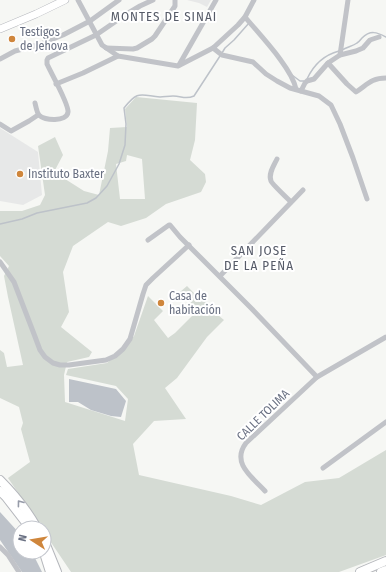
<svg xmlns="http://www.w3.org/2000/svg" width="386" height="572" viewBox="0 0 386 572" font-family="'Fira Sans Condensed',sans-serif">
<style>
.built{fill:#e7e8e8}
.green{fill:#d5dbd4;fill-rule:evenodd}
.water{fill:#bdc2c9}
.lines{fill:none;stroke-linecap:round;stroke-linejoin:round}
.stream{stroke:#bdc2c9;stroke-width:1.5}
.secondary-casing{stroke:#b4b6bc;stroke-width:8}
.primary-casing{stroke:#b5b7bc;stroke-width:10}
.minor{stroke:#c1c3c8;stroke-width:5}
.secondary{stroke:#fff;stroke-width:7}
.primary{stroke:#fff;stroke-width:8}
.oneway{stroke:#969ba8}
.poi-dot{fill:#cf863c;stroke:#fff;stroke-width:1.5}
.labels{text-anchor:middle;stroke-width:4;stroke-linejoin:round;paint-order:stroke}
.poi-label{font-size:12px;fill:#697082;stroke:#fff;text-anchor:start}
.street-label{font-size:12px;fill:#697082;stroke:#fff}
.neighbourhood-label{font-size:13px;letter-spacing:1px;fill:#565b68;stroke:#fff}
</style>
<rect width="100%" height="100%" fill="#f6f7f4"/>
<!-- built -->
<g class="built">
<polygon points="187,0 211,0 207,7 199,3"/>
<polygon points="0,128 38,152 42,195 23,205 0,201"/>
</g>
<!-- green -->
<path class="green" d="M136,97L197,103L195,140L190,160L205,174L206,182L201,192L166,204L146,218L121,226L108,222L73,246L63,272L69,312L61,327L92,352L89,357L67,362L64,375L65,402L125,421L128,399L116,386L66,375L68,369L107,363L123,349L134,336L148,296L163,311L154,320L168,338L175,333L198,310L180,292L187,286L196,295L206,302L213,311L224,320L207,337L177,378L165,388L186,419L154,421L133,444L139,475L231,496L261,505L305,482L339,478L386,450V555L339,572H71L44,532V528H42L8,478L30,462L21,429L23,423L19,407L0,398V350L4,353L7,367L23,365L8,297L4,276L9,266L0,256V211H22L40,205L45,195L38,146L55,137L63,155L54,172L84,191L99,195L108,151L110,128L127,127L125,109ZM127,155L142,159L145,199H120L116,164L126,161Z"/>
<!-- water -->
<g class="water">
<polygon points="69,379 116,389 126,401 121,417 111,416 91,410 78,402 69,402"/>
<polygon points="0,512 20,534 20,552 32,552 42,572 22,572 0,540"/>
</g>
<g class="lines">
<!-- stream -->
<g class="stream">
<path d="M342,50C347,47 353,46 357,43C359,42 361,39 362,38C370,30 377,32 386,37"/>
<polyline points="222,53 225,48 234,40 249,23"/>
<polyline points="292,75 300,81 304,81"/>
<path d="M307,79C313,66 324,55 339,51"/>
<path d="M0,224L22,219L37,213L87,203L96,198L107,186L119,164L125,145L126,124L124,108C138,90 140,95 160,97C164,97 168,96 173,96C182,96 185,100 194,96L220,56"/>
</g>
<!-- secondary casing -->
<g class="secondary-casing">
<polyline id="secondary" points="0,29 36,14 65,0"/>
</g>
<!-- primary casing -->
<g class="primary-casing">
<g id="primary">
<path d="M0,480C14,494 27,510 37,528"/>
<polyline points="0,491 6,497 30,528"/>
<polyline points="44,540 57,572"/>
<polyline points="45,556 50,572"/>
<polyline points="360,572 386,561"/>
<polyline points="381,572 386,570"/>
</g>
</g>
<!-- minor -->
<g class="minor">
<polyline points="78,0 102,45 118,56 178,66 213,48 238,25 245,17 254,0"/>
<path d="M245,17C259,34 292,68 296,89"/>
<polyline points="106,48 133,49 137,48 152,39 155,36 175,6 175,0"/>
<polyline points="213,48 222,55 253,62 266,74 277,81 290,88 319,96 331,105 340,124 353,158 367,199"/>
<polyline points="340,55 348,0"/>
<polyline points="0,59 15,51 38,45 63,35 90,21 119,0"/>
<path d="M328,63L347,84L356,92C367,85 371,78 386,78"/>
<polyline points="179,65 216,0"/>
<polyline points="56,84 83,73 118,56"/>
<polyline points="301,91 305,83 307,81 314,79 328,63 340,55 356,51 363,48 370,40 379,37"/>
<path d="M35,103C36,107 37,113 39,115C44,121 67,122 68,112C69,104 51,73 47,64V60L48,58L96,35L125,15L140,6L153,0"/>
<polyline points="0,124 11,131 29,121 38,115"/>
<path d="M277,159C274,165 268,174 271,181C272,184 287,198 291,202"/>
<polyline points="148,240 169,225 170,225 180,237 252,309 317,377"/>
<polyline points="0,262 14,282 34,334 40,350 45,357 53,363 60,365 69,365 106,360 115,356 123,349 130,339 143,294 146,285 153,278 189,245"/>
<polyline points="220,276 303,190"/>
<polyline points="323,468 386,422"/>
<path d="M265,491C252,477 231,463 246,443L317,377L386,337"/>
<polyline points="0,547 8,555 19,572"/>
</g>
<!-- secondary -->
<use href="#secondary" class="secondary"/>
<!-- primary -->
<use href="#primary" class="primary"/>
</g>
<!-- one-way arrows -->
<defs><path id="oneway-chevron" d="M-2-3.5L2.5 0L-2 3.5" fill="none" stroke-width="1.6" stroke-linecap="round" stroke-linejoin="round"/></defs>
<use class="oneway" href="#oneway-chevron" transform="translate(20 503) rotate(-127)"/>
<!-- markers -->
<g class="poi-dot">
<circle cx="12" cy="39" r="4"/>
<circle cx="20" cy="174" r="4"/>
<circle cx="161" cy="303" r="4"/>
</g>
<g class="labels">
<!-- poi labels -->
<g class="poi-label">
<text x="20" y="36">Testigos<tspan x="20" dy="14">de Jehova</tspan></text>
<text x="28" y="178">Instituto Baxter</text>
<text x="169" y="300">Casa de<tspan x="169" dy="14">habitación</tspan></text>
</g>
<!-- street labels -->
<g class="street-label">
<text transform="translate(263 415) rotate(-44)" y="4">CALLE TOLIMA</text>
</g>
<!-- neighbourhood labels -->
<g class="neighbourhood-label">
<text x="164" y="21">MONTES DE SINAI</text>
<text x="259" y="255">SAN JOSE<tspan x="259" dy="15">DE LA PEÑA</tspan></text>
</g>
</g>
<!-- north arrow -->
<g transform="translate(32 540) rotate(282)"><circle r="19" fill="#ffffff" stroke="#c3c6cd"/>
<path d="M0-3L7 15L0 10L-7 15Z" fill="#cf863c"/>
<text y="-6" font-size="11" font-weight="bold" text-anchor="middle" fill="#697082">N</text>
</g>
</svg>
